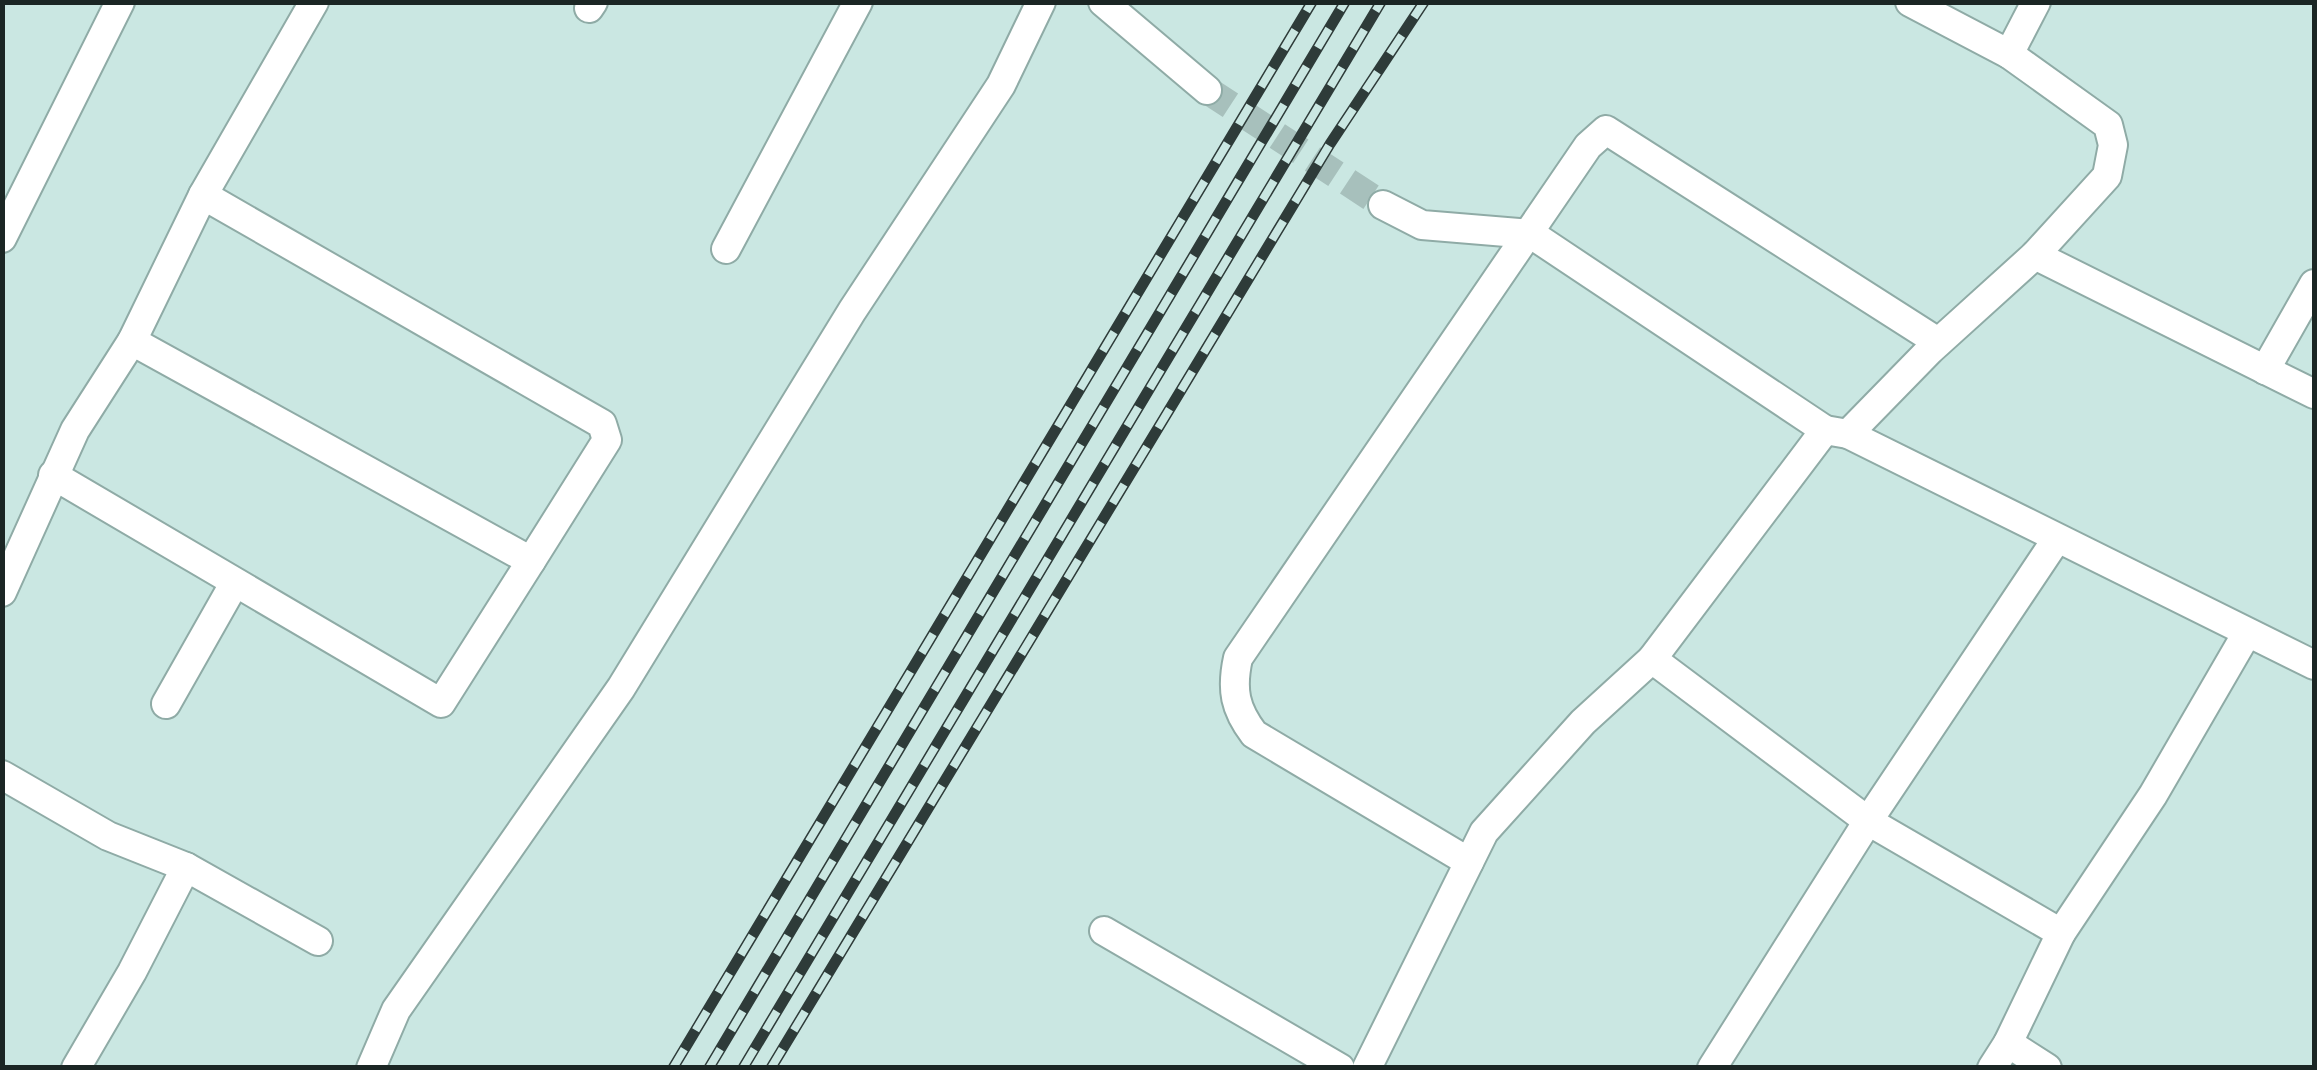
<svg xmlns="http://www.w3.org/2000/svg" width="2317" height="1070" viewBox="0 0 2317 1070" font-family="'PT Sans',sans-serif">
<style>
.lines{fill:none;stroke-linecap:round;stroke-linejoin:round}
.street-tunnel{stroke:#a7c0bc;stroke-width:28;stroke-dasharray:28 14;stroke-linecap:butt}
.street-casing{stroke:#8faba6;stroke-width:32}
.street{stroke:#fff;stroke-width:28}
.rail-casing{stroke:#2e3b39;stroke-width:11}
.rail{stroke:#cae7e2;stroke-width:8;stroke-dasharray:22;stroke-linecap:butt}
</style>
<rect width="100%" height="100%" fill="#cae7e2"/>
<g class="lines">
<!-- street-tunnel -->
<polyline class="street-tunnel" points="1207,90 1383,205"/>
<!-- street casing -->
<g class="street-casing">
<g id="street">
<polyline points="1103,2 1207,90"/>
<polyline points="1910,2 2009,54"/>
<polyline points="589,8 593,2"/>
<polyline points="203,195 602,424 607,440 531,561"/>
<polyline points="1383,205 1422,225 1531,234 1825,430 1652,659 1868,821 2061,933 2008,1043 2047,1068"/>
<polyline points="2,238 120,2"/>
<polyline points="726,249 858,2"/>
<polyline points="2035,255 2314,394"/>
<polyline points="2265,370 2314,284"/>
<polyline points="1825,430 1848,434 1930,350 2035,255 2107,176 2113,145 2108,125 2009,54 2036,2"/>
<polyline points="1848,434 2314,665"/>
<polyline points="53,475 441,703 531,561 132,341"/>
<polyline points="2,592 75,430 132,341 203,195 314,2"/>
<polyline points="166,704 234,584"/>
<polyline points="2,775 108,836 186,867 318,941"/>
<path d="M1469,862L1254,734C1235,709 1231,690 1238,658L1588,146L1606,130L1938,342"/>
<polyline points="1104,931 1340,1068"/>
<polyline points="2061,933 2153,795 2247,633"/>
<polyline points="76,1068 132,972 186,867"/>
<polyline points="371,1068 396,1010 621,688 852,311 1001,85 1041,2"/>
<polyline points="1367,1068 1484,832 1583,722 1652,659"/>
<polyline points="1712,1068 1868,821 2056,540"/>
<polyline points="1992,1068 2008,1043"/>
</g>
</g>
<!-- street -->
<use href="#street" class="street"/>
<!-- rail casing -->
<g class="rail-casing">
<g id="rail">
<polyline points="673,1068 1312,2"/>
<polyline points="709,1068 1345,2"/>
<polyline points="743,1068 1381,2"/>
<polyline points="771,1068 1330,144 1424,2"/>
</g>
</g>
<!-- rail -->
<use href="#rail" class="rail"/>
</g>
<!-- border -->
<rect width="2317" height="1070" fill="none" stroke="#1b2624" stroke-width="10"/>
</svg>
